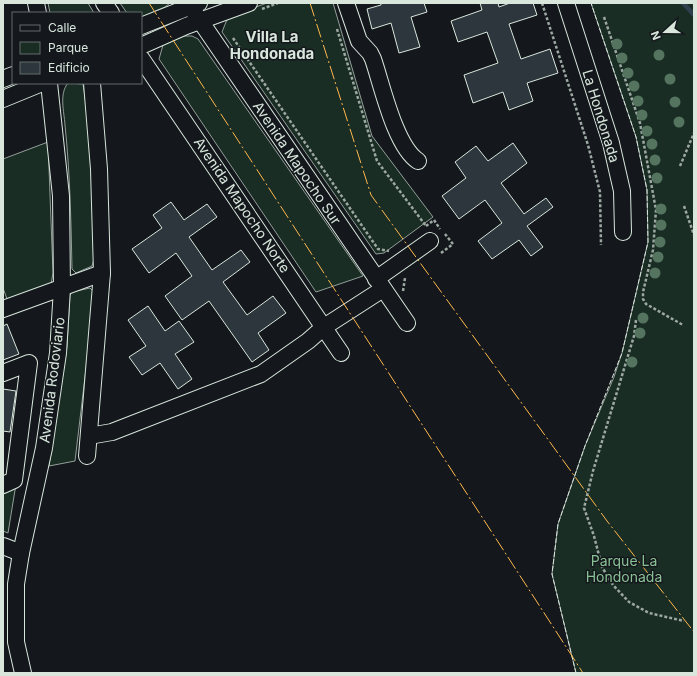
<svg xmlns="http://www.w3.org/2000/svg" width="697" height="676" viewBox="0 0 697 676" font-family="Inter,sans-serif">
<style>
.green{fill:#1a2d24;stroke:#939e99}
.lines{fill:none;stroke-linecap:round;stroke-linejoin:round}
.stream{stroke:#2f3f4d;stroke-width:4.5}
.building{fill:#2c363c;stroke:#d8e6dc}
.minor-casing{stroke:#d8e6dc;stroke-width:18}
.path{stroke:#9da8a2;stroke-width:2.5;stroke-dasharray:3 2;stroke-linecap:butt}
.minor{stroke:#14181c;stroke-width:16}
.fence{stroke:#d8e6dc;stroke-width:1;stroke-dasharray:5 2;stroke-linecap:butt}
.power{stroke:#ffb74d;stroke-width:1;stroke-dasharray:14 3 2 3;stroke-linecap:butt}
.tree{fill:#55745f}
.labels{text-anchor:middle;stroke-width:3;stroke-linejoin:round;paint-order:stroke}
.street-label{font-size:14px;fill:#d8e6dc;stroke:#14181c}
.park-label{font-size:14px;fill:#8ac095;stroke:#14181c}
.neighbourhood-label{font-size:15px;font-weight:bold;fill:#d8e6dc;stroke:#14181c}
</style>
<rect width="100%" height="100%" fill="#14181c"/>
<!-- green -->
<g class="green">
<polygon points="48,3 88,3 94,13 50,13"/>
<polygon points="120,3 170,3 165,7 141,17 141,13 127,13"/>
<polygon points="267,3 333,3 372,136 433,217 384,253 376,254 222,32 228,17"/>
<polygon points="591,3 694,3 694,673 576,673 552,574 558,524 585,446 614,377 622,353 648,242 647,190 636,137"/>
<polygon points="184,36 192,36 198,39 363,276 316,292 159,59 163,45"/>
<path d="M68,83L83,84L90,131L94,259L92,266L76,273L72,269C71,221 70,173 65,125C64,111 59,94 68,83Z"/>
<polygon points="48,142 53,273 51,284 7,299 3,288 3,159"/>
<polygon points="90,288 94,292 94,301 75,461 49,466 67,347 70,295 72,292"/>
<polygon points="16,484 8,533 3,531 3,490"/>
</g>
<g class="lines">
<!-- stream -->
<polyline class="stream" points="683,3 694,15"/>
</g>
<!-- building -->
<g class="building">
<polygon points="381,3 424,3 427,12 411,17 420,47 399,53 391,23 372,29 367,9 381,5"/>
<polygon points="480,3 498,3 499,7 510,3 533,3 537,15 509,24 521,59 550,49 558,73 527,83 533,101 509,110 503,92 473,103 464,75 498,63 487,32 458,42 451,21 482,10"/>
<polygon points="513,143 527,163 501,183 524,214 546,198 553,207 527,226 543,247 531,256 519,240 492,259 478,241 502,223 485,200 459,219 442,196 466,178 455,162 476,146 488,161"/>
<polygon points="171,202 184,220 207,204 217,217 189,237 212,270 241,250 250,262 223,282 247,315 273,296 286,313 258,333 269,350 252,362 209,301 182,320 165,296 192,276 176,253 149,273 132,249 162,228 153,215"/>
<polygon points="148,306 165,331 179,321 194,342 175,354 192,379 178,389 160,363 142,375 129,357 146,346 128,320"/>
<polygon points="7,324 19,354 3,360 3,326"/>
<polygon points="3,389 16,391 10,432 3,431"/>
</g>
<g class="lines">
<!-- minor casing -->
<g class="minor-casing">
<g id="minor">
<polyline points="36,3 38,13"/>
<polyline points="104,3 111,13"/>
<polyline points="188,3 407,323"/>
<path d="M346,3L359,41L370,53L373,59C382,85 395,146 418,161"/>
<polyline points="566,3 611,143 622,191 623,232"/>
<polyline points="141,26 199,3"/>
<polyline points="141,46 186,26 249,3"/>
<polyline points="141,58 341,353"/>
<polyline points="3,79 13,75"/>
<polyline points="3,99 42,83"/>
<polyline points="376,279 430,241"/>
<polyline points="3,309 102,273"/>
<polyline points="3,373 29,363 14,480 3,485"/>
<polyline points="89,436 112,432 261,374 308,341 324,327 383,289"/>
<polyline points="87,456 102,273 99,169 92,83"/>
<polyline points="3,546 21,553"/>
<polyline points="23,673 16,642 16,584 21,553 44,448 58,353 62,288 61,196 49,83"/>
</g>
</g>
<!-- path -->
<g class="path">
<polyline points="542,3 588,145 600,192 601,245"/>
<polyline points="262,9 278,3"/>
<polyline points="604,17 640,123 656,210 653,250 643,292 643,299 646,304 683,325"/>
<polyline points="337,29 377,161 426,226"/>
<polyline points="233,38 378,249 389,251"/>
<polyline points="680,166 694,133"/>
<polyline points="684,206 694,235"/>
<polyline points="426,226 434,220 440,229"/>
<polyline points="441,253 453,244 445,234"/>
<polyline points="403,291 405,278"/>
<polyline points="636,320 634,336 593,471 584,508 594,536 602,567 613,585 629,602 649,613 684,621"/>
</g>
<!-- minor -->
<use href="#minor" class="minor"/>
<!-- fence -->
<polyline class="fence" points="576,673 552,574 558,524 585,446 622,353 648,242 647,190 636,137 591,3"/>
<!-- power -->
<g class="power">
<polyline points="149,3 583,673"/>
<polyline points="310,3 371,195 607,521 694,632"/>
</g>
</g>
<!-- trees -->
<g class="tree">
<circle cx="617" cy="44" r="5.5"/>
<circle cx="659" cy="55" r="5.5"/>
<circle cx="622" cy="58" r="5.5"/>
<circle cx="628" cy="73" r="5.5"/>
<circle cx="670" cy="79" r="5.5"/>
<circle cx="634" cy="86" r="5.5"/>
<circle cx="638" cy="101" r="5.5"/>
<circle cx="675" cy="102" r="5.5"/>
<circle cx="642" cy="115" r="5.5"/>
<circle cx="679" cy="122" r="5.5"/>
<circle cx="647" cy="131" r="5.5"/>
<circle cx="652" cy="144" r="5.5"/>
<circle cx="655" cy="160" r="5.5"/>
<circle cx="657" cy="178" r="5.5"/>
<circle cx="661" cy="209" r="5.5"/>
<circle cx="661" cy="225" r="5.5"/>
<circle cx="660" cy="242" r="5.5"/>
<circle cx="658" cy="257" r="5.5"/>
<circle cx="655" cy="273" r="5.5"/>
<circle cx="643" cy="318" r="5.5"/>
<circle cx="640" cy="333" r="5.5"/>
<circle cx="632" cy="362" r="5.5"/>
</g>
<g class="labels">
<!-- street labels -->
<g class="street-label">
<text transform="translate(601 116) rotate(73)" y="5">La Hondonada</text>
<text transform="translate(297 163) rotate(56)" y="5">Avenida Mapocho Sur</text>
<text transform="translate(242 205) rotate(56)" y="5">Avenida Mapocho Norte</text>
<text transform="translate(52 380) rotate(-83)" y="5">Avenida Rodoviario</text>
</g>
<!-- park labels -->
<g class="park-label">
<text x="624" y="566">Parque La<tspan x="624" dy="16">Hondonada</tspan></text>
</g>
<!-- neighbourhood labels -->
<g class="neighbourhood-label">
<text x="272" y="42">Villa La<tspan x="272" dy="17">Hondonada</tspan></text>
</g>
</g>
<!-- border -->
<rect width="697" height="676" fill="none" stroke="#d8e6dc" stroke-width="8"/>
<!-- legend -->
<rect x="12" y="12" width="130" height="72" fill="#14181c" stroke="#626a69"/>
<rect x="20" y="25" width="20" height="6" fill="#14181c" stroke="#626a69"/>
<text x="48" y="32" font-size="12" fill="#d8e6dc">Calle</text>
<rect x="20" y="42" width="20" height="12" fill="#1a2d24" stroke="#626a69"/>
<text x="48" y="52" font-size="12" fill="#d8e6dc">Parque</text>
<rect x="20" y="62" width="20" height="12" fill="#2c363c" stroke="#626a69"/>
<text x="48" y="72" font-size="12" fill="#d8e6dc">Edificio</text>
<!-- north arrow -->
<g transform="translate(665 32) rotate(249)" stroke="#14181c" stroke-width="3" paint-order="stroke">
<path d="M0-3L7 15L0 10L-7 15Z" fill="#d8e6dc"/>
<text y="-6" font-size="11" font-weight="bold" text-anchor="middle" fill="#d8e6dc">N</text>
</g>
</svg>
